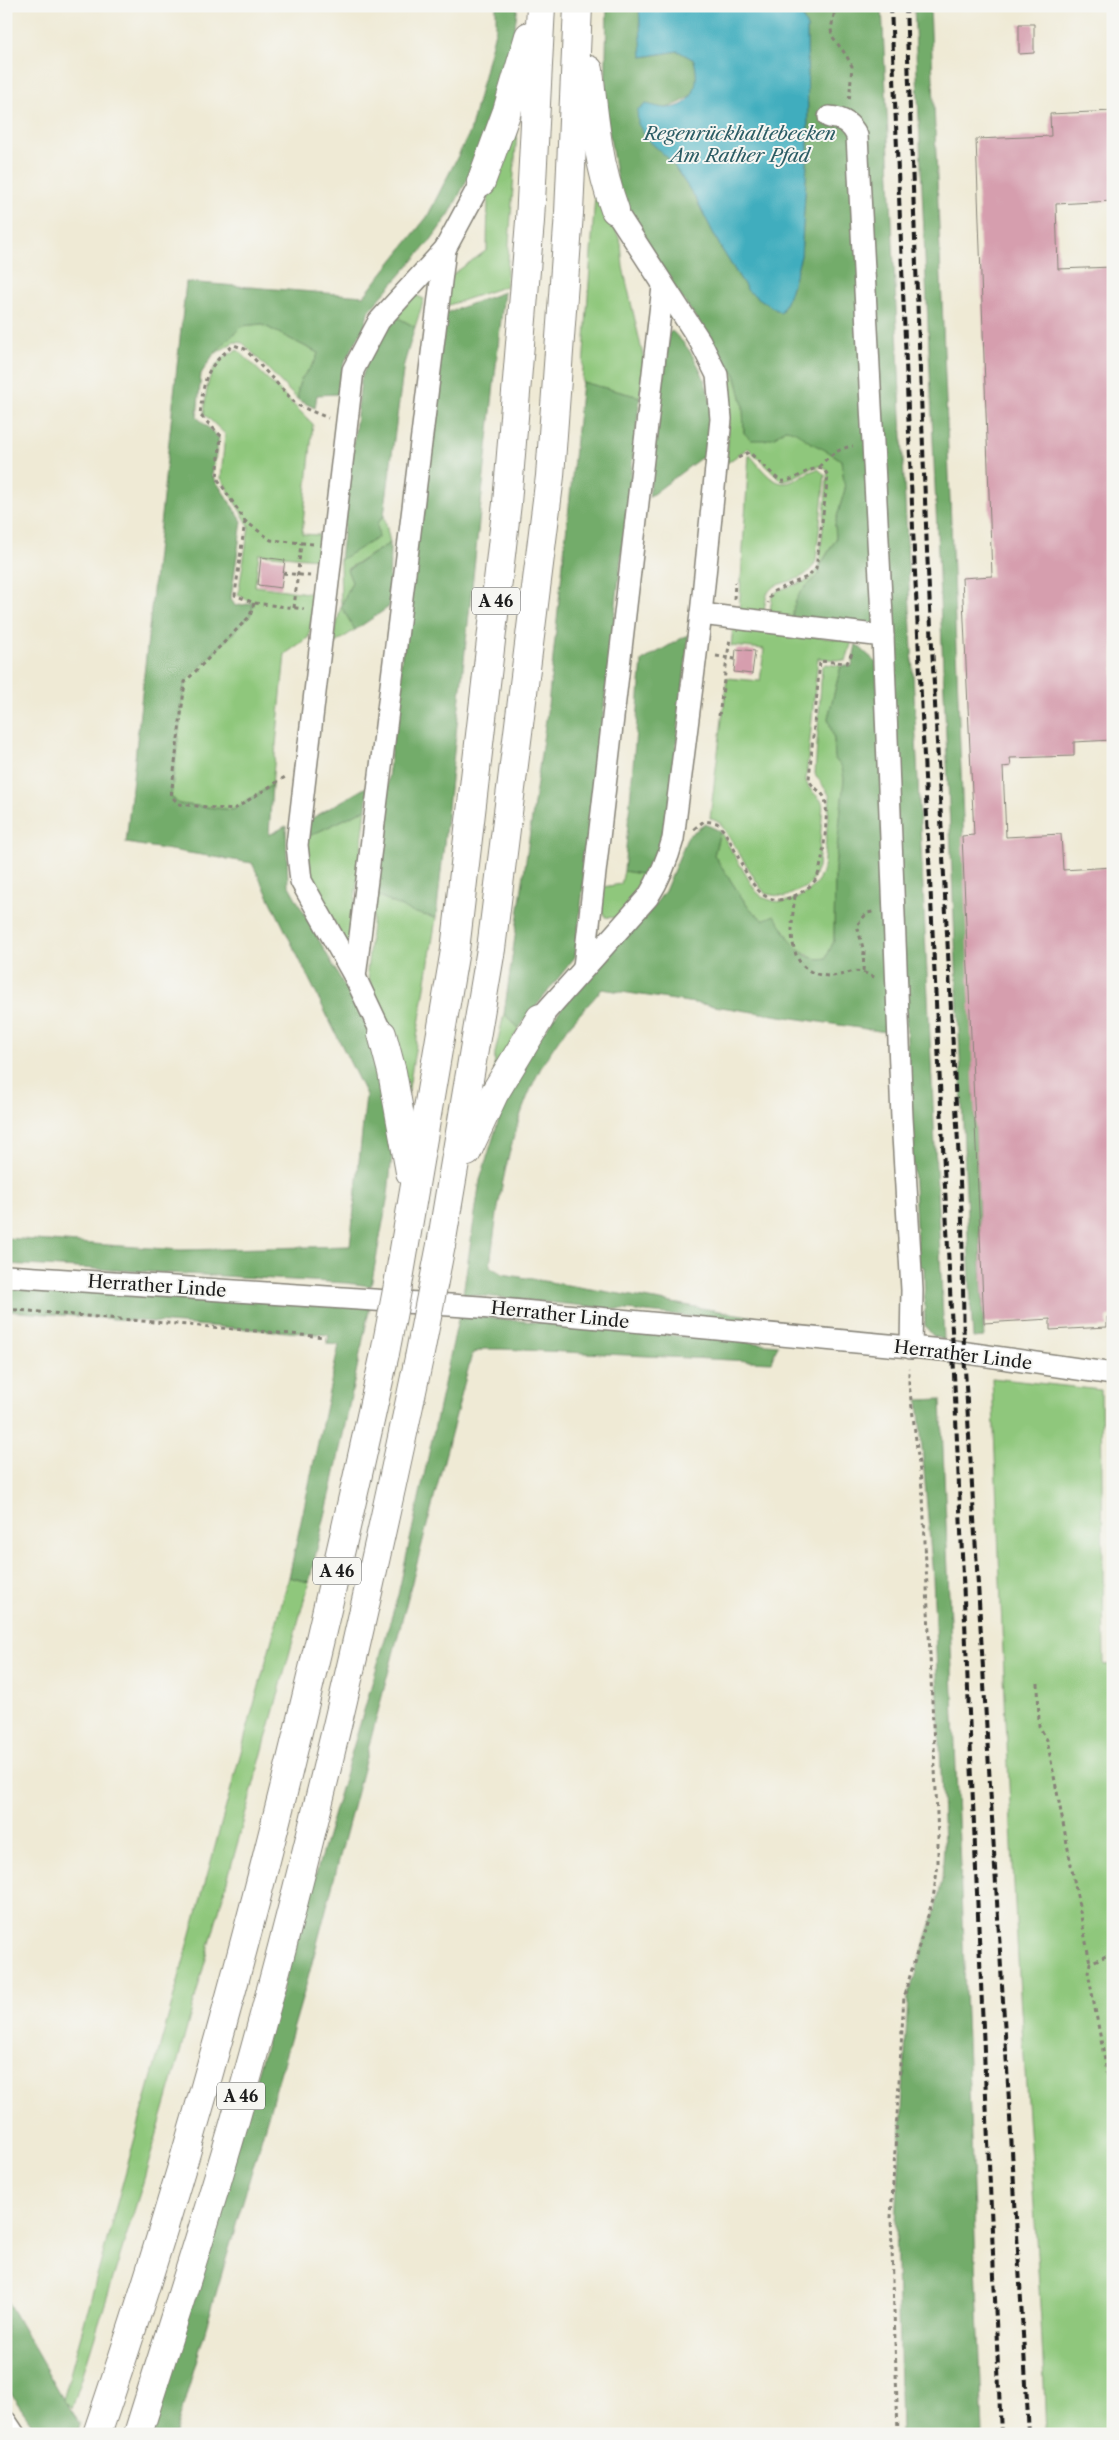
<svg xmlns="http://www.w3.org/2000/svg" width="1119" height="2440" viewBox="0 0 1119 2440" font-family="'Libre Caslon Text',serif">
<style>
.green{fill:#8fc77b;stroke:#56724c}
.forest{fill:#73ac6b;stroke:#486444}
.water{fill:#40adbe;stroke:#2e646d}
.building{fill:#d69eae}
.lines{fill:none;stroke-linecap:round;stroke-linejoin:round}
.minor-casing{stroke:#868378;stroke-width:24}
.highway-casing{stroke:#868378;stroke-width:30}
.path{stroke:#868378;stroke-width:3;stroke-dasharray:4 4;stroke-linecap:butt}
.minor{stroke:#fff;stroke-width:21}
.highway{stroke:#fff;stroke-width:28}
.rail{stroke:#1c1c1c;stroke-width:4;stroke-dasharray:8 4;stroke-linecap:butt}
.highway-bridge-casing{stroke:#868378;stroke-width:30;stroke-linecap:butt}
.highway-bridge{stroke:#fff;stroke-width:28}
.labels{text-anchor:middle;stroke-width:4;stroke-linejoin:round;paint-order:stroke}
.shield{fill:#f6f6f2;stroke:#5d5d5c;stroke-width:1}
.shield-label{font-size:16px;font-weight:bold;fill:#1c1c1c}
.street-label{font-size:18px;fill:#1c1c1c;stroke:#f6f6f2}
.water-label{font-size:19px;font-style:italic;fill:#2c5d65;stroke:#f6f6f2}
</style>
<rect width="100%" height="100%" fill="#f6f6f2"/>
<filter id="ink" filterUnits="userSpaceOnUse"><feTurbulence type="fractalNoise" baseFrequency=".02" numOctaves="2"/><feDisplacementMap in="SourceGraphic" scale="10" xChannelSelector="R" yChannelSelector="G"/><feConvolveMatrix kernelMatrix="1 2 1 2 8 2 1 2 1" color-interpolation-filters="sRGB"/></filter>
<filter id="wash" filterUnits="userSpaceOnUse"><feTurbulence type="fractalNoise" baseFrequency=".0096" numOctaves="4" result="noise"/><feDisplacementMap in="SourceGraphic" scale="20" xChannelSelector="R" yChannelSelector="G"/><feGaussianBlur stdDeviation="1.12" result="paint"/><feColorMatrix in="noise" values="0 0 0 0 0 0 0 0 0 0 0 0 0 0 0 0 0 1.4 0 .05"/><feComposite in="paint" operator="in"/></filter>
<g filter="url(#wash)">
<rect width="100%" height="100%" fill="#efead5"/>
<!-- green -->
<g class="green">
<polygon points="514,125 517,131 506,286 443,307 449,277 487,250 488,195"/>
<polygon points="596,181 621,243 623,267 644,360 640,397 582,382"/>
<polygon points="415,295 424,299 415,327 395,316"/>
<path d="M261,324L318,353C313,373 295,373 298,400L243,343L234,342L213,355L242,326Z"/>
<path d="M238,350L313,424L302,534L319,535L317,559L259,554L255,586L315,594L309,637L285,654L272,785L233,810L179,804L171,796L185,682L250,616L254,604L238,595L249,526L221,478L225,434L204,414C207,385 207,362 238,350Z"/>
<path d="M722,358L735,374L743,405L744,433L775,437L785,429H794L841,460L845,489L835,524L836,539L819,567V575L800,592L792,621L769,619L772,596L779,590L809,580L819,568L828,471L823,466C807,465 796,481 781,480L748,448L727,463L730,394Z"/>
<path d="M749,454C761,467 774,490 793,481C801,477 809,471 818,469L825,475L816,561C804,588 773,577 767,595C765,602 764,611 763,618L739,611Z"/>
<polygon points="384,515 390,543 347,569 352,582 341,606 355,630 332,645 341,606 340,560 377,524"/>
<path d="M733,627L852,641L846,661L818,658L806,780C808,791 819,795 823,804L818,868L810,885L785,897L766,894L760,887L720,823L710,818L727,678L760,681L764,649L731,646Z"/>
<path d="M826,664L841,666L828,718L834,739L835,759L842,767L844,779L835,869L834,941L826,958L816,960L793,945L784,929L763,920L748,907L714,855L720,831L755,890C776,914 815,898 823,869L830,796L815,774L822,667Z"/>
<polygon points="366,809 350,941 346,943 312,882 307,837"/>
<polygon points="624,871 652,876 617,918 605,917 602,909 603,887 621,884"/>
<polygon points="375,894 412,912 436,918 408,1094 367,972"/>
<polygon points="504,1014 519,1028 494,1072 495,1053"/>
<path d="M992,1378L1101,1390L1104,1665L1113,1664V2434H1046C1041,2287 1029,2141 1020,1994C1008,1789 1000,1584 992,1378Z"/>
<polygon points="289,1577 309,1582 177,2064 142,2186 72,2409 63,2400"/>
</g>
<!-- forest -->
<g class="forest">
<path d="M496,6H518L509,63L492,124L473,168L450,213L431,240L368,312L365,326L344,363L338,394L317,395L315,408L298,400C295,373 313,373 318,353L261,324L242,326L213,355L201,374L197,417L219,438L212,475L242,521L231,598L235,606L254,603L250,616L185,682L171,796L179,804L233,810L272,785L269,835L286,826L288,884L371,1034L394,1135L388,1195L371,1286L346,1283L6,1264V1238L180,1250L350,1246L366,1095L252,863L126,843L186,282L364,296L427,217L470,132L496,27Z"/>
<path d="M607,6H639L643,57L678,51L694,60C701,89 695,99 666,108L647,139L670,160L696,199L721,248L748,291L781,313L790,293L801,256L808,148L807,27L797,6H882L944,1340L933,1336L925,1326L924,1267L918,1266L887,631L792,621C794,595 800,592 819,575V568L836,539L835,524L845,489L841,460C832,453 823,449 813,444C802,438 798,430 785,429L775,437L765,440H751L744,433L743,405L735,374L670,281L632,218L618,186L605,107Z"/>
<polygon points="914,6 930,6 984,1337 973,1338 971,1307"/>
<polygon points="504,292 436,918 412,912 375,894 440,315"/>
<path d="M395,316L415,327L404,364L384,515L377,524L379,537L340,560L361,380C368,355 380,337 395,316Z"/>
<path d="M672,331C695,351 711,386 712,417C713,428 711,440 710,451L649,497L669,333Z"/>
<polygon points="582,382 640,397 575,957 519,1028 504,1014 548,705"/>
<polygon points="390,543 389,607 355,630 341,606 352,582 347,570"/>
<polygon points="689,634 665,846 652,876 624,871 642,661"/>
<path d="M856,644L876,662L892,1033L602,989C587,1007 568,1025 555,1045C513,1105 498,1195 490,1267L503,1274L778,1321V1325L463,1294L480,1180L503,1106L527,1054L589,971L646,916L665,891L688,836L705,824L720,831L714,855L748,907L763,920L774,915C787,933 799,964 826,958L834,941L835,869L844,779L842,767L835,759L834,739L828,718L841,666H852Z"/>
<polygon points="368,786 366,809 307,837 309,820"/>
<polygon points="6,1284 370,1306 332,1487 309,1582 289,1577 339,1345 327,1344 329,1335 6,1311"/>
<polygon points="459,1315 778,1345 771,1362 502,1349 484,1349 472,1354 307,1982 175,2434 151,2434 398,1595"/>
<polygon points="941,1399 983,2434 901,2434 896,2223 908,1997 935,1911 942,1880 944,1845 933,1577 918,1400"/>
<polygon points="6,2299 63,2399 80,2424 77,2434 39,2434 6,2387"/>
</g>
<!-- water -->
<path class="water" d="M639,6L798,7L807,27L808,148L801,256L790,293L781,313L748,291L721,248L696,199L670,160L647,139L638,124L637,110L646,104C652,105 660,108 666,108C695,108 700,82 694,60L678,51L642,57Z"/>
<g id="blocks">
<!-- building -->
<g class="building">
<polygon points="1019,24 1034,24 1034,53 1019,54"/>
<polygon points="1113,111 1113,201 1056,204 1058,269 1113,267 1113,740 1074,742 1074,756 1010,758 1011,766 1003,767 1006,837 1061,834 1063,870 1113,867 1113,1316 1107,1317 1107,1327 1050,1330 1050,1319 984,1323 962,836 974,835 962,578 992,576 976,139 1051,136 1050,114"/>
<polygon points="261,557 285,560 281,588 258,585"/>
<polygon points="736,649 755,651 752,674 734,672"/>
</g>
</g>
</g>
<g filter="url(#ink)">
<use href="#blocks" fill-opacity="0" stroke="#868378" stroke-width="1"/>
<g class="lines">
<!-- minor casing -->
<g class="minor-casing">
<g id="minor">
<path d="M829,117C842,118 851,123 857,136L883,636"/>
<polyline points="701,614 883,636 902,1118 912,1290 911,1348"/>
<polyline points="584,967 663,287"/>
<polyline points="355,977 445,249"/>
<path d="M540,1018L648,897C660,878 667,861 673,839L701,614L721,419L717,375L700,341L615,210"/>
<polyline points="382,1034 355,977 301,881 297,845 353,370 379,321 445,249 481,182"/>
<polyline points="6,1276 480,1307 953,1351 1113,1374"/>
<polyline points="6,2422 14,2434"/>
</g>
</g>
<!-- highway casing -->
<g class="highway-casing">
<g id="highway">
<path d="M589,70C594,118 598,164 615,210"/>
<polyline points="481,182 507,111 529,36"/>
<polyline points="382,1034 392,1072 410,1172"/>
<polyline points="467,1152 494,1094 540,1018"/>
<polyline points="441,1245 491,949 550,476 569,213 578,6"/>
<polyline points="398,1285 455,950 507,503 530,221 541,6"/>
<path d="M97,2434C218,2081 305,1717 385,1353"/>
<path d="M138,2434C170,2331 204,2228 234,2124C306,1871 365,1615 419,1358"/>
</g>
</g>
<!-- path -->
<g class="path">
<polyline points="836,6 831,29 832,36 846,55 852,66 849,103"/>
<path d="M738,458L749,452L780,481C796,483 807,465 824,469L828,476L816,568L807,577L772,592L768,603"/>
<path d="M819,467C828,456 839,448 853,446"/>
<polyline points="245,521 235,595 254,603 304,609"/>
<path d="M313,544L271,540L245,521L217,478L221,436L200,415C204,379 204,369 234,345L245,349L297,405L328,418"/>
<polyline points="283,573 310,576"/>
<polyline points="734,599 735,582"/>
<polyline points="254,603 250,616 185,682 171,796 179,804 233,810 285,777"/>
<polyline points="294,608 301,543"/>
<polyline points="716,656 735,659"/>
<polyline points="719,716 730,638"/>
<path d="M694,829L704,821L717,823C736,843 741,873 760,892C768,900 781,902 792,897C801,893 811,887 816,879C823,869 829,810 825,799C822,790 812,789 809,779L820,661L847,663L852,653"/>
<path d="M795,896C791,926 784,974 829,976C853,976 849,964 876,978"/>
<polyline points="863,971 864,952 857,925 867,913 873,912"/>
<polyline points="6,1309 325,1337"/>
<polyline points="1038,1683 1039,1726 1047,1740 1090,1963"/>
<polyline points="1113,1953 1090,1963 1088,1972 1113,2103"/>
<polyline points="898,2434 891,2218 904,1996 933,1899 938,1864 938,1837 923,1496 909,1384 909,1368"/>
</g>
<!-- minor -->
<use href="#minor" class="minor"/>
<!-- highway -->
<use href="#highway" class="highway"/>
<!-- rail -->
<g class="rail">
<polyline points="891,6 914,552 953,1351 1001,2434"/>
<polyline points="906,6 927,551 962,1220 964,1352 1029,2434"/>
</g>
<!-- highway-bridge casing -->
<g class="highway-bridge-casing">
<g id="highway-bridge">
<polyline points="385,1353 398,1285"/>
<polyline points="419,1358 441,1245"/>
</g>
</g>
<!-- highway-bridge -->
<use href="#highway-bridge" class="highway-bridge"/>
</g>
</g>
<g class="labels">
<!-- shield labels -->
<g class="shield">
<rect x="472" y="587.5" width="48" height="27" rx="4"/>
<rect x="313" y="1557.5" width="48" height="27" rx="4"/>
<rect x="217" y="2082.5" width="48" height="27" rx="4"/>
</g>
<g class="shield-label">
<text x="496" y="607">A 46</text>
<text x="337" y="1577">A 46</text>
<text x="241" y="2102">A 46</text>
</g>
<!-- street labels -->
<g class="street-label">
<text transform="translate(157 1286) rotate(4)" y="6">Herrather Linde</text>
<text transform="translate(560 1315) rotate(6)" y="6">Herrather Linde</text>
<text transform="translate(963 1355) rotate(7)" y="6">Herrather Linde</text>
</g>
<!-- water labels -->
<g class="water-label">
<text x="740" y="140">Regenrückhaltebecken<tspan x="740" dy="22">Am Rather Pfad</tspan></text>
</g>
</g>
<!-- margin -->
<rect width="1119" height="2440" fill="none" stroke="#f6f6f2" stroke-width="25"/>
</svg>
